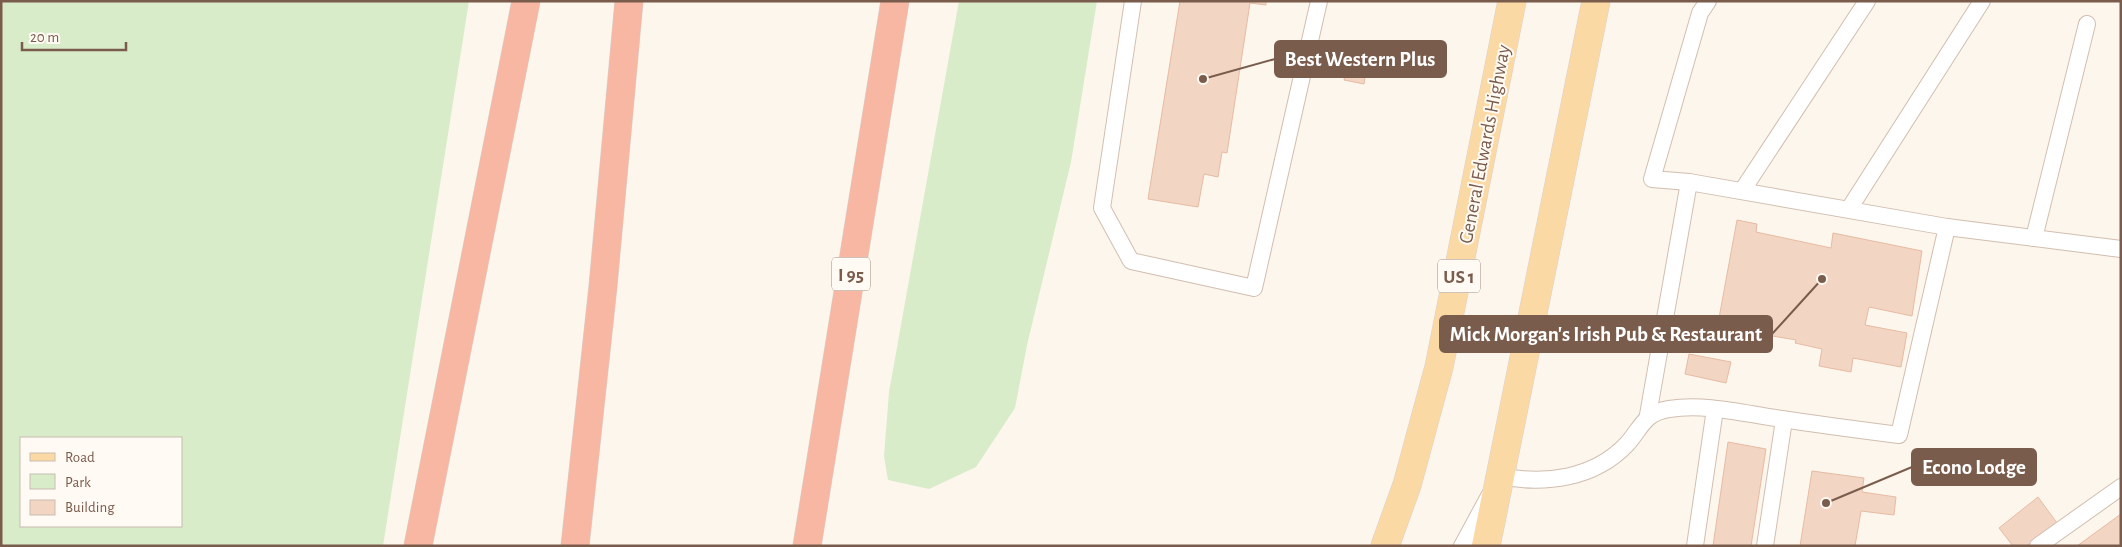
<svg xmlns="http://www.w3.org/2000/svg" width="2122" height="547" viewBox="0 0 2122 547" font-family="'Alegreya Sans',sans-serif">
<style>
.green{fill:#d8ecc9;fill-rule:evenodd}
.building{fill:#f3d5c3;stroke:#e6bba3}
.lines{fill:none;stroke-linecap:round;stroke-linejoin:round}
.service-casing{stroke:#d1beb0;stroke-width:18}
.primary-casing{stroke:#dad1cd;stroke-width:29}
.motorway-casing{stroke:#dad1cd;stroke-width:29}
.service{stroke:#fff;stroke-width:16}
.primary{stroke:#fbd9a5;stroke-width:28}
.motorway{stroke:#f7b7a3;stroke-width:28}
.labels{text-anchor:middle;stroke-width:4;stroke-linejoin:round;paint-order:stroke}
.shield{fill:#fffaf3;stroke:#a28b7f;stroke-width:1}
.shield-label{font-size:19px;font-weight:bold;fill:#7a5c4d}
.street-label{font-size:20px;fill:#7a5c4d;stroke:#fffaf3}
.leader{fill:none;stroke:#7a5c4d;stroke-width:2}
.callout-dot{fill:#7a5c4d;stroke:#fffaf3;stroke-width:2}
.callout{fill:#7a5c4d;stroke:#7a5c4d;stroke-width:2}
.callout-label{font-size:21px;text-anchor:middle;font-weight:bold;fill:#fff}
</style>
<rect width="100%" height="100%" fill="#fdf6ec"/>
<!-- green -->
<g class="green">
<path d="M1,1H469L383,546H1ZM21,438H181V526H21Z"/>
<polygon points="959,1 1097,1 1071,162 1027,345 1015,408 976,467 929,489 888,480 884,456 889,392"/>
</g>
<!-- building -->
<g class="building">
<polygon points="1180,1 1266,1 1266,5 1250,3 1227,153 1222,152 1218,177 1204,174 1198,207 1148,199"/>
<polygon points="1351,49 1369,51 1364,84 1344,80"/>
<polygon points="1737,220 1757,224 1756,232 1831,248 1833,233 1922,251 1912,316 1869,307 1865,325 1907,333 1901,367 1853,358 1851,372 1819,366 1822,349 1795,343 1796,340 1737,330 1735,345 1715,340"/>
<polygon points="1689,354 1731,362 1726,383 1685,374"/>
<polygon points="1728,442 1766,449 1751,546 1713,546"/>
<polygon points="1812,471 1864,478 1862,492 1896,497 1894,515 1861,511 1855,546 1800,546"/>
<polygon points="2038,497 2057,523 2027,546 2013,546 1999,528"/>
<polygon points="2121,514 2121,546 2077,546"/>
</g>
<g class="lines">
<!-- service casing -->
<g class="service-casing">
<g id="service">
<polyline points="1133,1 1102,208 1131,261 1254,288 1319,1"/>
<polyline points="1689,182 1652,179 1700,13 1708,1"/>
<polyline points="1742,191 1867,1"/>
<polyline points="1849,209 1982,1"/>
<polyline points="2034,238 2087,24"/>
<polyline points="1648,415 1689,182 1947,227"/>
<path d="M1462,546L1500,476C1544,485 1594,479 1627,444C1642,427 1644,413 1669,409C1706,403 1745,414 1782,419C1821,425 1860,430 1899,435L1947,227L2121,249"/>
<polyline points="1695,546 1715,409"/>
<polyline points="1765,546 1784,420"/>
<polyline points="2038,546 2121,487"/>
</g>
</g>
<!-- primary casing -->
<g class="primary-casing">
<g id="primary">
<polyline points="1385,546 1407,485 1439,367 1512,1"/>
<polyline points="1486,546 1596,1"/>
</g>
</g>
<!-- motorway casing -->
<g class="motorway-casing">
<g id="motorway">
<polyline points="418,546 526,1"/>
<polyline points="575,546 603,286 629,1"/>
<polyline points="807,546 895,1"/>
</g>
</g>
<!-- service -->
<use href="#service" class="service"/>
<!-- primary -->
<use href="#primary" class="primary"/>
<!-- motorway -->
<use href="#motorway" class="motorway"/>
</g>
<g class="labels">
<!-- shield labels -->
<g class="shield">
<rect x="832" y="257.5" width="38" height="33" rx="4"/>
<rect x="1438" y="259.5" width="42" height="33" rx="4"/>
</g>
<g class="shield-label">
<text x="851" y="281">I 95</text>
<text x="1459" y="283">US 1</text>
</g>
<!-- street labels -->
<g class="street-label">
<text transform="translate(1484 144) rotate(-79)" y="7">General Edwards Highway</text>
</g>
</g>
<!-- callouts -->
<path class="leader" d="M1203 79L1275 59M1822 279L1772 334M1826 503L1912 467"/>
<g class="callout-dot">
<circle cx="1203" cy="79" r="5"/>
<circle cx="1822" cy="279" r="5"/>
<circle cx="1826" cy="503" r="5"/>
</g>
<g class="callout">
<rect x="1275" y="41" width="171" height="36" rx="5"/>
<rect x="1440" y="316" width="332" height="36" rx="5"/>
<rect x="1912" y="449" width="124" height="36" rx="5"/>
</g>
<g class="callout-label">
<text x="1360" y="66">Best Western Plus</text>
<text x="1606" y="341">Mick Morgan's Irish Pub &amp; Restaurant</text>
<text x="1974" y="474">Econo Lodge</text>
</g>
<!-- border -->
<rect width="2122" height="547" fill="none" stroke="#7a5c4d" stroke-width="5"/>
<!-- legend -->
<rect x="20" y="437" width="162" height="90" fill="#fffaf3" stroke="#cabbb1"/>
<rect x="30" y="453" width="25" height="8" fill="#fbd9a5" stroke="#cabbb1"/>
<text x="65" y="462" font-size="15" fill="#7a5c4d">Road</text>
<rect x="30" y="474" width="25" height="15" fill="#d8ecc9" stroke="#cabbb1"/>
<text x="65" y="487" font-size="15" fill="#7a5c4d">Park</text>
<rect x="30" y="500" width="25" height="15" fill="#f3d5c3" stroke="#cabbb1"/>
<text x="65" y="512" font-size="15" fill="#7a5c4d">Building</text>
<!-- scale -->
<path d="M22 42v8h104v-8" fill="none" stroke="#7a5c4d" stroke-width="2.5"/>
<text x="30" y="42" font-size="15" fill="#7a5c4d" stroke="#fffaf3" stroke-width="4" paint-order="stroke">20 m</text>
</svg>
